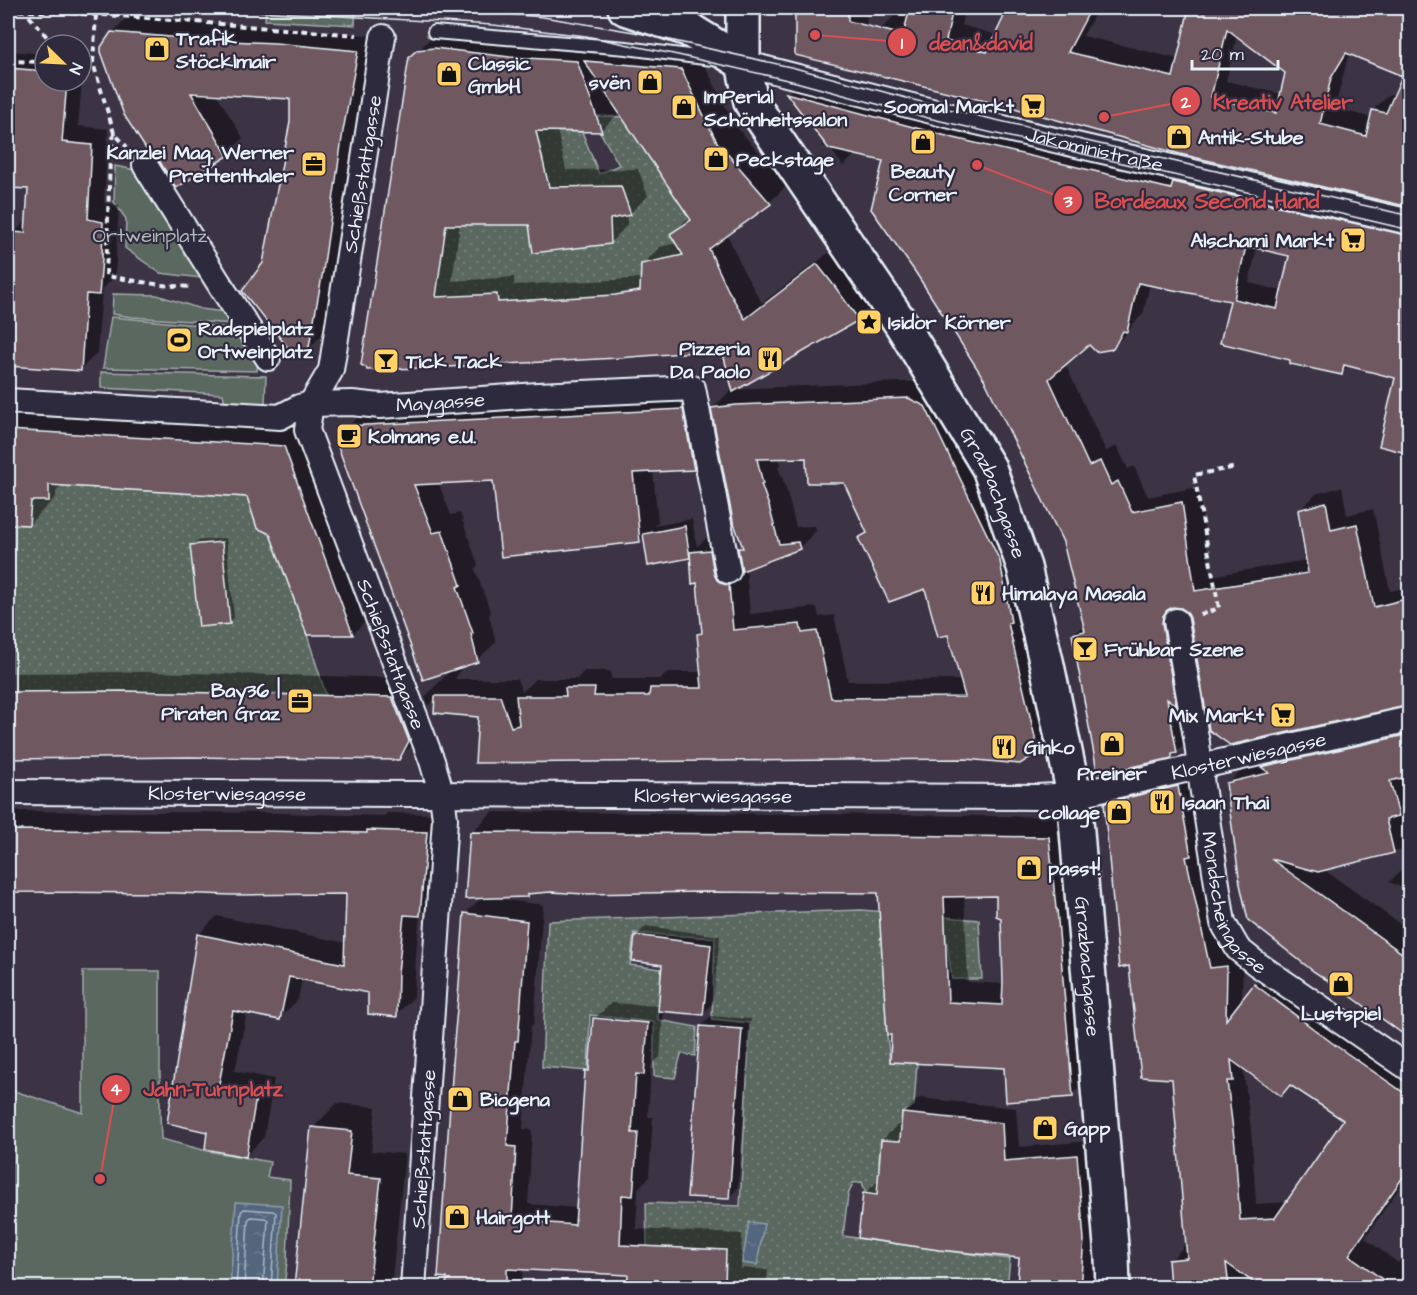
<svg xmlns="http://www.w3.org/2000/svg" width="1417" height="1295" viewBox="0 0 1417 1295" font-family="'Architects Daughter',sans-serif">
<style>
.grass{fill:url(#grass-tufts);stroke:#a1acac;stroke-width:1.5}
.park{fill:#5a685f;stroke:#a1acac;stroke-width:1.5}
.garden{fill:url(#garden-dots);stroke:#a1acac;stroke-width:1.5}
.water{fill:url(#water-ripples);stroke:#8e9eae;stroke-width:1.5}
.shadow{fill:#0007;fill-rule:evenodd}
.lines{fill:none;stroke-linecap:round;stroke-linejoin:round}
.shore{stroke:#acb9c7;stroke-width:1.5}
.building{fill:#705961;stroke:#e8f1f8;stroke-width:1.5;fill-rule:evenodd}
.lane-casing{stroke:#e8f1f8;stroke-width:16}
.street-casing{stroke:#e8f1f8;stroke-width:28}
.primary-casing{stroke:#e8f1f8;stroke-width:38}
.path{stroke:#e8f1f8;stroke-width:4;stroke-dasharray:6 4.5;stroke-linecap:butt}
.lane{stroke:#2f2a3d;stroke-width:12}
.street{stroke:#2f2a3d;stroke-width:24}
.primary{stroke:#2f2a3d;stroke-width:33}
.tram{stroke:#e8f1f8;stroke-width:1.5}
.labels{text-anchor:middle;stroke-width:4.5;stroke-linejoin:round;paint-order:stroke}
.poi-label{font-size:20px;font-weight:bold;fill:#e8f1f8;stroke:#2f2a3d;text-anchor:start}
.street-label{font-size:20px;fill:#e8f1f8;stroke:#2f2a3d}
.park-label{font-size:20px;fill:#afbabb;stroke:#2f2a3d}
.leader{fill:none;stroke:#da5052;stroke-width:2}
.callout-dot{fill:#da5052;stroke:#2f2a3d;stroke-width:2}
.mark-label{font-size:18px;text-anchor:middle;font-weight:bold;fill:#fff}
.callout-label{font-size:21px;text-anchor:middle;font-weight:bold;fill:#da5052;stroke:#2f2a3d;stroke-width:4.5;stroke-linejoin:round;paint-order:stroke}
</style>
<defs>
<pattern id="grass-tufts" width="24" height="20" patternUnits="userSpaceOnUse" patternTransform="scale(1.5)"><rect width="24" height="20" fill="#5a685f"/><path d="M3 7l-1-3M5 7V3M7 7l1-3M15 17l-1-3M17 17v-4M19 17l1-3" fill="none" stroke="#727e77"/></pattern>
<pattern id="garden-dots" width="8" height="8" patternUnits="userSpaceOnUse" patternTransform="scale(1.5)"><rect width="8" height="8" fill="#5a685f"/><path d="M2 2h.1M6 6h.1" fill="none" stroke="#727e77" stroke-width="1.8" stroke-linecap="round"/></pattern>
<pattern id="water-ripples" width="26" height="14" patternUnits="userSpaceOnUse" patternTransform="scale(1.5)"><rect width="26" height="14" fill="#52667d"/><path d="M2 4q2-2 4 0t4 0M15 11q2-2 4 0t4 0" fill="none" stroke="#6b7c90"/></pattern>
</defs>
<rect width="100%" height="100%" fill="#3c3344"/>
<filter id="ink" filterUnits="userSpaceOnUse"><feTurbulence type="fractalNoise" baseFrequency=".0167" numOctaves="2"/><feDisplacementMap in="SourceGraphic" scale="12" xChannelSelector="R" yChannelSelector="G"/><feConvolveMatrix kernelMatrix="1 2 1 2 8 2 1 2 1" color-interpolation-filters="sRGB"/></filter>
<g filter="url(#ink)">
<!-- grass -->
<polygon class="grass" points="266,8 356,8 355,25 265,20"/>
<!-- park -->
<g class="park">
<polygon points="115,166 135,170 202,267 201,278 160,273 125,248 126,219 114,202"/>
<polygon points="113,294 157,295 201,309 224,312 235,324 132,317 112,314"/>
<polygon points="111,317 243,329 258,352 257,371 103,368"/>
<polygon points="101,372 266,376 265,405 225,404 223,394 101,388"/>
<polygon points="83,971 160,971 160,1114 161,1139 203,1150 270,1162 267,1177 290,1180 287,1262 284,1287 8,1287 8,1089 83,1113"/>
</g>
<!-- garden -->
<g class="garden">
<polygon points="593,116 625,117 691,220 670,234 688,263 670,274 663,259 641,264 640,291 615,295 498,302 497,294 474,295 474,306 431,297 439,272 458,140 512,131 582,132 599,174 619,165 600,132"/>
<polygon points="49,485 247,497 257,528 270,534 307,635 326,695 123,691 8,692 8,524 29,525 31,501"/>
<polygon points="861,910 979,920 982,979 952,979 946,936 881,933 887,1035 890,1062 917,1063 914,1105 902,1113 900,1141 881,1140 879,1161 897,1163 894,1198 866,1194 862,1182 853,1183 848,1195 843,1236 939,1250 1010,1259 1007,1287 752,1287 751,1286 725,1284 726,1250 647,1247 646,1203 740,1206 750,1023 712,1019 715,938 634,933 630,965 661,969 658,1020 697,1027 695,1056 681,1054 675,1078 654,1076 654,1022 590,1015 588,1071 542,1067 548,921"/>
</g>
<!-- water -->
<g class="water">
<polygon points="236,1202 282,1205 277,1287 230,1287"/>
<polygon points="749,1222 764,1224 757,1265 742,1263"/>
</g>
<!-- shadow -->
<g class="shadow">
<polygon points="796,8 867,8 865,50 796,53"/>
<path d="M911,8H965L961,25L997,35L1007,13L990,8H1098L1083,36L1179,59L1191,8H1410V206L1015,106L879,31L896,14L909,17ZM1237,35L1286,72L1281,94L1226,81ZM1351,53L1404,75L1395,95L1390,94L1373,110L1372,118L1335,108L1347,60Z"/>
<polygon points="1117,8 1145,8 1136,16"/>
<polygon points="128,16 223,25 293,28 373,36 359,114 338,254 323,334 307,350 264,263 291,122 292,97 216,93 243,138 227,155 112,33"/>
<path d="M436,33L698,52L734,124L787,185L770,202L727,234L744,272L762,303L835,248L875,302L858,319L723,348L368,368L411,58ZM620,112L690,216L672,234L677,243L660,247L642,265V277L633,279L514,285V277L452,281L460,224L531,223L610,243L627,225V214L630,213L648,196L638,169L566,170L557,130H601Z"/>
<polygon points="8,51 45,54 45,81 81,81 81,56 84,57 78,126 108,129 104,203 119,205 115,276 102,290 97,353 81,369 8,365 8,295 11,295 14,233 27,220 29,188 8,186"/>
<path d="M804,77L1410,217V452L1396,377L1350,365L1341,373L1292,358L1231,299L1150,284L1143,314L1133,324L1129,331L1113,347L1089,343L1065,364L1106,451L1117,446L1128,469L1134,466L1148,497L1198,487L1211,576L1307,560L1300,510L1316,494L1342,487L1347,515L1373,509L1390,591L1410,587V704L1191,618L1188,611L1178,606L1192,688L1193,735L1172,757L1073,635L1085,623L1065,541L885,160L856,154L843,166L830,148L822,146L825,141L788,93ZM1257,247L1291,255L1282,291L1249,283Z"/>
<path d="M926,381L1016,542L1049,738L1031,756L965,758L476,761L480,715L436,698L428,706L425,697L453,668L348,427L366,408L701,391L712,450L694,469L653,471L658,522L654,526L692,519L697,547L709,535L734,562L743,569L740,548L743,545L713,408L730,391L755,388ZM808,457L845,481L868,530L860,538L926,587L949,633L962,680L848,681L834,615L819,617L817,607L750,614L746,568L799,548L816,531L815,526L796,527L786,488L778,467L780,465L778,458ZM494,479L640,540L645,535L690,557L692,555L698,582L703,630L698,635L702,672H668L661,679H611V671H584L577,679H535L522,692L517,679H455L461,669H453L477,660L496,642L489,615L491,613L475,569L478,565L460,513L451,515L438,482Z"/>
<polygon points="8,401 311,419 379,607 353,634 308,633 271,533 248,495 63,484 56,492 56,497 29,524 8,523"/>
<polygon points="226,538 234,618 229,622 192,546 196,541"/>
<polygon points="143,672 412,678 418,739 398,759 189,755 8,757 8,673"/>
<polygon points="1410,722 1410,848 1323,869 1410,931 1410,1037 1346,991 1227,784 1244,768"/>
<path d="M1194,771L1206,839L1243,950L1242,1002L1255,985L1271,969L1410,1069V1172L1365,1238L1398,1263L1410,1247V1288H1263L1245,1274L1246,1288H1172L1170,1261L1186,1244L1173,1077L1131,964L1106,803L1122,787ZM1243,1067L1281,1094L1291,1084L1345,1120L1287,1202L1256,1204L1251,1129Z"/>
<polygon points="8,811 281,813 384,816 387,813 445,814 438,896 420,914 416,954 414,997 396,1015 370,992 302,978 298,1000 279,1018 247,1012 235,1071 274,1079 264,1137 246,1156 209,1131 199,934 217,916 346,943 348,893 8,891"/>
<path d="M492,812L812,814L1069,817L1093,1074L1072,1095L1005,1066L893,1034L880,892L551,891L529,893L527,895L490,897V898L543,905L534,1023L531,1026L523,1129L532,1130L528,1204L577,1208L587,1071L590,1067L594,1019L611,1003L660,1006L664,964L636,936L646,926L720,936L713,1003L703,1013L663,1010L660,1057L651,1065L648,1117H653L649,1177L638,1189L636,1229L742,1234L741,1268L768,1270L766,1288H629V1273L523,1268L521,1288H447L465,914L482,897L471,833ZM964,895H997L1002,917L1005,984L968,982Z"/>
<polygon points="1410,862 1410,891 1389,882"/>
<polygon points="711,1016 751,1019 738,1188 728,1198 701,1026"/>
<polygon points="919,1098 1016,1108 1019,1147 1092,1141 1099,1225 1093,1288 1018,1288 1021,1257 864,1194 880,1179 882,1140 897,1125 903,1125 903,1113"/>
<polygon points="337,1103 376,1107 371,1151 405,1154 391,1288 296,1288 313,1128"/>
<polygon points="952,1279 985,1288 944,1288"/>
</g>
<g class="lines">
<!-- shore -->
<g class="shore">
<polyline points="236,1288 241,1212 244,1209 273,1211 276,1213 271,1288"/>
<polyline points="244,1288 248,1220 251,1217 265,1218 268,1220 263,1288"/>
</g>
</g>
<!-- building -->
<g class="building">
<path d="M795,8H848V21L903,35L910,8H953L946,41L987,52L1008,8H1091L1068,52L1173,77L1189,8L1205,13L1198,8H1324L1332,11L1334,8H1410V207L1180,154L1014,108L795,55ZM1227,29L1285,73L1276,113L1211,97ZM1346,53L1402,76L1386,113L1372,110L1366,136L1320,124L1331,78Z"/>
<polygon points="111,32 206,40 275,43 358,51 343,131 323,271 308,352 293,354 242,291 263,263 290,122 290,99 191,93 228,156 176,188 157,157 152,153 148,152 124,115 101,52 101,47"/>
<polygon points="434,48 510,57 577,61 602,132 536,131 549,187 621,186 631,215 610,219 611,244 533,253 529,225 446,225 436,297 497,294 498,302 615,295 640,291 641,264 683,255 670,234 691,220 584,61 681,69 717,142 771,204 709,249 728,290 745,319 817,264 836,288 859,320 733,392 722,350 618,358 447,367 367,370 366,367 361,365 409,57 417,50"/>
<polygon points="8,68 45,71 45,81 67,81 62,142 92,145 88,219 103,222 102,259 99,295 86,294 81,371 8,366 8,320 13,232 25,233 28,189 8,188"/>
<path d="M786,93L954,138L1171,189L1173,182L1410,236V454L1379,446L1395,378L1344,365L1342,375L1290,364V360L1220,343L1230,301L1138,283L1127,332L1123,331L1113,349L1096,352L1089,345L1049,379L1089,466L1100,461L1111,485L1118,481L1132,512L1182,502L1195,591L1308,573L1298,510L1326,502L1331,530L1357,524L1374,607L1410,598V705L1230,745L1209,730L1190,618L1187,612L1181,608L1173,607L1167,610L1163,616L1162,623L1176,705L1167,699L1177,753L1172,754V758L1101,774V770L1097,771L1072,634L1085,631L1063,542L984,379L916,273L871,209L883,161L829,149ZM1246,246L1289,256L1277,309L1234,299Z"/>
<polygon points="908,398 925,406 1000,561 1011,622 1008,623 1038,750 1031,757 1020,764 965,759 475,763 478,717 434,713 435,696 500,696 511,727 519,725 516,696 566,696 565,688 595,688 594,696 649,696 650,688 702,688 697,634 702,633 697,583 692,584 690,552 710,550 714,574 717,580 723,584 729,585 733,630 800,624 802,633 817,631 831,698 965,697 948,635 938,637 925,589 889,602 858,538 867,533 844,483 807,483 806,458 757,459 763,484 761,484 769,506 779,544 798,542 800,549 742,571 738,548 743,548 733,521 711,408 736,405"/>
<polygon points="683,409 694,470 633,473 640,542 501,557 493,481 414,485 433,533 442,531 461,585 457,587 473,633 471,634 478,662 423,680 336,441 346,426"/>
<polygon points="8,430 284,446 353,635 307,635 270,534 257,528 247,497 49,485 49,501 31,501 29,525 8,524"/>
<polygon points="685,526 690,558 648,566 643,534"/>
<polygon points="222,542 230,624 199,627 190,545"/>
<polygon points="123,691 392,697 409,741 399,760 189,757 8,759 8,692"/>
<polygon points="1410,734 1410,776 1390,781 1399,816 1386,819 1394,853 1318,872 1271,859 1410,959 1410,1039 1345,992 1313,971 1248,920 1240,884 1226,783 1269,773 1261,767"/>
<path d="M1178,786L1191,856L1186,857L1210,968L1227,966L1226,1020L1254,984L1335,1045L1410,1097V1167L1349,1255L1393,1287H1260L1226,1263L1229,1287H1170L1168,1260L1187,1258L1172,1079L1141,1077L1129,966L1119,968L1104,803ZM1231,1060L1281,1096L1290,1085L1343,1120L1275,1218L1240,1220L1235,1146L1227,1081H1233Z"/>
<polygon points="8,830 262,831 367,833 367,830 427,832 420,916 404,915 398,973 397,1017 368,1014 368,993 289,977 280,1020 233,1011 218,1089 256,1097 246,1157 205,1149 207,1132 167,1123 197,934 344,964 346,894 231,895 176,893 8,892"/>
<path d="M470,832L790,834L1049,837L1056,909H1057L1073,1097L1006,1102L1004,1068L890,1062L891,1035H887L878,893L703,892L584,894L551,892L527,894V897L465,899ZM996,896V916L1001,918L1003,981L1002,1005L948,1002L944,897Z"/>
<polygon points="464,913 527,921 518,1041 515,1041 507,1146 516,1147 512,1220 575,1225 585,1070 589,1071 593,1018 648,1023 644,1075 636,1074 632,1133 638,1133 633,1196 622,1195 620,1245 726,1250 725,1287 627,1287 628,1275 507,1269 507,1287 446,1287 447,1278 438,1277 453,1063 452,1063 458,998"/>
<polygon points="635,935 711,945 703,1015 658,1011 662,965 632,961"/>
<polygon points="700,1026 742,1029 729,1199 687,1197"/>
<polygon points="902,1113 1002,1123 1004,1161 1077,1155 1084,1240 1080,1287 1017,1287 1019,1258 939,1250 858,1238 863,1193 877,1195 881,1140 900,1141"/>
<polygon points="311,1127 352,1131 347,1175 381,1178 369,1287 294,1287"/>
</g>
<g class="lines">
<!-- lane casing -->
<g class="lane-casing">
<polyline id="lane" points="434,32 626,48 720,60"/>
</g>
<!-- street casing -->
<g class="street-casing">
<g id="street">
<path id="s1" d="M383,37L331,370L311,404L307,430L432,761L442,795L445,819L413,1288"/>
<path id="s2" d="M743,63L955,117L1410,222"/>
<polyline points="145,165 222,288 268,358"/>
<path id="s3" d="M8,401L280,417L299,407L311,404L352,403L380,406L538,395L693,388L728,571"/>
<path id="s4" d="M1176,621L1197,743L1202,786L1223,923L1238,949L1257,964L1410,1069"/>
<path id="s5" d="M8,792L1037,797L1074,795L1410,719"/>
</g>
</g>
<!-- primary casing -->
<g class="primary-casing">
<g id="primary">
<polyline points="625,8 688,29 743,63"/>
<path id="s6" d="M743,8V63L751,102L902,325L989,468L1024,567L1047,665L1074,795L1112,1258L1113,1288"/>
</g>
</g>
<!-- path -->
<g class="path">
<polyline points="8,10 121,16 357,35"/>
<polyline points="122,12 122,8"/>
<polyline points="96,15 93,63 114,133 127,147"/>
<polyline points="29,16 54,45"/>
<polyline points="8,61 45,62"/>
<polyline points="81,63 93,63"/>
<polyline points="114,133 110,158 106,276 161,285 191,287"/>
<polyline points="1200,615 1219,608 1194,475 1237,467"/>
</g>
<!-- lane -->
<use href="#lane" class="lane"/>
<!-- street -->
<use href="#street" class="street"/>
<!-- primary -->
<use href="#primary" class="primary"/>
<!-- tram -->
<g class="tram">
<polyline points="206,8 493,25 586,36 678,55 796,82 928,118 1410,230"/>
<polyline points="406,8 495,13 543,17 634,32 795,68 940,107 1410,216"/>
</g>
</g>
</g>
<!-- icons -->
<defs>
<g id="shop-square" transform="scale(1.35)"><rect x="-9" y="-9" width="18" height="18" rx="4" fill="#ffd166" stroke="#2f2a3d"/><path d="M-5-2.5h2.3a2.7 3.5 0 0 1 5.4 0H5L5.5 6h-11ZM-1.5-2.5h3a1.5 2.3 0 0 0-3 0Z" fill="#111"/></g>
<g id="supermarket-square" transform="scale(1.35)"><rect x="-9" y="-9" width="18" height="18" rx="4" fill="#ffd166" stroke="#2f2a3d"/><path d="M-6-5.5h2.5l.6 2H6L4.5 2H-2.5L-4.4-4H-6ZM-1.5 3.2a1.3 1.3 0 1 0 .1 0ZM3 3.2a1.3 1.3 0 1 0 .1 0Z" fill="#111"/></g>
<g id="office-square" transform="scale(1.35)"><rect x="-9" y="-9" width="18" height="18" rx="4" fill="#ffd166" stroke="#2f2a3d"/><path d="M-6-3h4V-5.5h4V-3h4V5H-6ZM-1-4.5V-3h2v-1.5ZM-6 0V1H6V0Z" fill="#111"/></g>
<g id="sight-square" transform="scale(1.35)"><rect x="-9" y="-9" width="18" height="18" rx="4" fill="#ffd166" stroke="#2f2a3d"/><path d="M0-6L1.8-2.2L6-1.7L2.9 1.2L3.7 5.4L0 3.3L-3.7 5.4L-2.9 1.2L-6-1.7L-1.8-2.2Z" fill="#111"/></g>
<g id="stadium-square" transform="scale(1.35)"><rect x="-9" y="-9" width="18" height="18" rx="4" fill="#ffd166" stroke="#2f2a3d"/><path d="M0-5a6.5 5 0 1 0 0 10a6.5 5 0 1 0 0-10ZM-3.5-1.8h7v3.6h-7Z" fill="#111"/></g>
<g id="restaurant-square" transform="scale(1.35)"><rect x="-9" y="-9" width="18" height="18" rx="4" fill="#ffd166" stroke="#2f2a3d"/><path d="M-5-6h1v4h1v-4h1v4h1v-4h1v5L-1.5 .5V6h-2V.5L-5-1ZM5-6V6H3V1.5H1.5Q1.5-4 5-6Z" fill="#111"/></g>
<g id="bar-square" transform="scale(1.35)"><rect x="-9" y="-9" width="18" height="18" rx="4" fill="#ffd166" stroke="#2f2a3d"/><path d="M-6-5H6L.8 .8V4.5H3.5V6h-7V4.5H-.8V.8Z" fill="#111"/></g>
<g id="cafe-square" transform="scale(1.35)"><rect x="-9" y="-9" width="18" height="18" rx="4" fill="#ffd166" stroke="#2f2a3d"/><path d="M-5.5-4.5H6V0H3Q3 3.5 0 3.5H-2.5Q-5.5 3.5-5.5 0ZM3-3.2v2h1.7v-2ZM-6 4.5H4V6H-6Z" fill="#111"/></g>
</defs>
<g fill-rule="evenodd">
<use href="#shop-square" x="157" y="49"/>
<use href="#shop-square" x="449" y="74"/>
<use href="#shop-square" x="650" y="82"/>
<use href="#supermarket-square" x="1033" y="106"/>
<use href="#shop-square" x="684" y="107"/>
<use href="#shop-square" x="1179" y="137"/>
<use href="#shop-square" x="923" y="142"/>
<use href="#shop-square" x="716" y="159"/>
<use href="#office-square" x="314" y="164"/>
<use href="#supermarket-square" x="1353" y="240"/>
<use href="#sight-square" x="869" y="322"/>
<use href="#stadium-square" x="179" y="340"/>
<use href="#restaurant-square" x="770" y="359"/>
<use href="#bar-square" x="386" y="361"/>
<use href="#cafe-square" x="349" y="436"/>
<use href="#restaurant-square" x="983" y="593"/>
<use href="#bar-square" x="1085" y="649"/>
<use href="#office-square" x="300" y="701"/>
<use href="#supermarket-square" x="1283" y="715"/>
<use href="#shop-square" x="1112" y="744"/>
<use href="#restaurant-square" x="1004" y="747"/>
<use href="#restaurant-square" x="1162" y="802"/>
<use href="#shop-square" x="1119" y="812"/>
<use href="#shop-square" x="1029" y="868"/>
<use href="#shop-square" x="1341" y="984"/>
<use href="#shop-square" x="460" y="1099"/>
<use href="#shop-square" x="1045" y="1128"/>
<use href="#shop-square" x="457" y="1217"/>
</g>
<g class="labels">
<!-- poi labels -->
<g class="poi-label">
<text x="176" y="45">Trafik<tspan x="176" dy="23">Stöcklmair</tspan></text>
<text x="468" y="70">Classic<tspan x="468" dy="23">GmbH</tspan></text>
<text x="630" y="89" text-anchor="end">svën</text>
<text x="704" y="103">ImPerial<tspan x="704" dy="23">Schönheitssalon</tspan></text>
<text x="1014" y="113" text-anchor="end">Soomal Markt</text>
<text x="1198" y="144">Antik-Stube</text>
<text x="294" y="159" text-anchor="end">Kanzlei Mag. Werner<tspan x="294" dy="23">Prettenthaler</tspan></text>
<text x="736" y="166">Peckstage</text>
<text x="923" y="178" text-anchor="middle">Beauty<tspan x="923" dy="23">Corner</tspan></text>
<text x="1334" y="247" text-anchor="end">Alschami Markt</text>
<text x="888" y="329">Isidor Körner</text>
<text x="198" y="335">Radspielplatz<tspan x="198" dy="23">Ortweinplatz</tspan></text>
<text x="750" y="355" text-anchor="end">Pizzeria<tspan x="750" dy="23">Da Paolo</tspan></text>
<text x="406" y="368">Tick Tack</text>
<text x="368" y="443">Kolmans e.U.</text>
<text x="1002" y="600">Himalaya Masala</text>
<text x="1104" y="656">Frühbar Szene</text>
<text x="280" y="697" text-anchor="end">Bay36 |<tspan x="280" dy="23">Piraten Graz</tspan></text>
<text x="1264" y="722" text-anchor="end">Mix Markt</text>
<text x="1024" y="754">Ginko</text>
<text x="1112" y="780" text-anchor="middle">Preiner</text>
<text x="1182" y="809">Isaan Thai</text>
<text x="1100" y="819" text-anchor="end">collage</text>
<text x="1048" y="875">passt!</text>
<text x="1341" y="1020" text-anchor="middle">Lustspiel</text>
<text x="480" y="1106">Biogena</text>
<text x="1064" y="1135">Gapp</text>
<text x="476" y="1224">Hairgott</text>
</g>
<!-- street labels -->
<g class="street-label">
<text dy="7" stroke="none"><textPath href="#s2" startOffset="362">Jakoministraße</textPath></text>
<text transform="translate(362 174) rotate(-81)" y="7">Schießstattgasse</text>
<text dy="7" stroke="none"><textPath href="#s3" startOffset="436">Maygasse</textPath></text>
<text dy="7" stroke="none"><textPath href="#s6" startOffset="556">Grazbachgasse</textPath></text>
<text dy="7" stroke="none"><textPath href="#s1" startOffset="642">Schießstattgasse</textPath></text>
<text dy="7" stroke="none"><textPath href="#s5" startOffset="1245">Klosterwiesgasse</textPath></text>
<text dy="7" stroke="none"><textPath href="#s5" startOffset="219">Klosterwiesgasse</textPath></text>
<text dy="7" stroke="none"><textPath href="#s5" startOffset="705">Klosterwiesgasse</textPath></text>
<text dy="7" stroke="none"><textPath href="#s4" startOffset="291">Mondscheingasse</textPath></text>
<text dy="7" stroke="none"><textPath href="#s6" startOffset="1042">Grazbachgasse</textPath></text>
<text transform="translate(423 1149) rotate(-86)" y="7">Schießstattgasse</text>
</g>
<!-- park labels -->
<g class="park-label">
<text x="150" y="242">Ortweinplatz</text>
</g>
</g>
<!-- callouts -->
<path class="leader" d="M815 35L902 42M1104 117L1186 101M977 165L1068 200M100 1179L116 1089"/>
<g class="callout-dot">
<circle cx="815" cy="35" r="6"/>
<circle cx="1104" cy="117" r="6"/>
<circle cx="977" cy="165" r="6"/>
<circle cx="100" cy="1179" r="6"/>
<circle cx="902" cy="42" r="15"/>
<circle cx="1186" cy="101" r="15"/>
<circle cx="1068" cy="200" r="15"/>
<circle cx="116" cy="1089" r="15"/>
</g>
<g class="mark-label">
<text x="902" y="49">1</text>
<text x="1186" y="108">2</text>
<text x="1068" y="207">3</text>
<text x="116" y="1095">4</text>
</g>
<g class="callout-label">
<text x="981" y="50">dean&amp;david</text>
<text x="1283" y="109">Kreativ Atelier</text>
<text x="1207" y="208">Bordeaux Second Hand</text>
<text x="213" y="1096">Jahn-Turnplatz</text>
</g>
<!-- margin -->
<rect width="1417" height="1295" fill="none" stroke="#2f2a3d" stroke-width="30"/>
<rect x="15" y="15" width="1387" height="1265" fill="none" stroke="#e8f1f8" stroke-width="2" filter="url(#ink)"/>
<!-- north arrow -->
<g transform="translate(63 63) rotate(114)"><circle r="28" fill="#2f2a3d" stroke="#797a88" stroke-width="1.5"/>
<path d="M0-4.5L10 22L0 15L-10 22Z" fill="#ffd166"/>
<text y="-9" font-size="16" font-weight="bold" text-anchor="middle" fill="#e8f1f8">N</text>
</g>
<!-- scale -->
<path d="M1192 60v9h86v-9" fill="none" stroke="#e8f1f8" stroke-width="3"/>
<text x="1201" y="60" font-size="18" fill="#e8f1f8" stroke="#2f2a3d" stroke-width="4.5" paint-order="stroke">20 m</text>
</svg>
